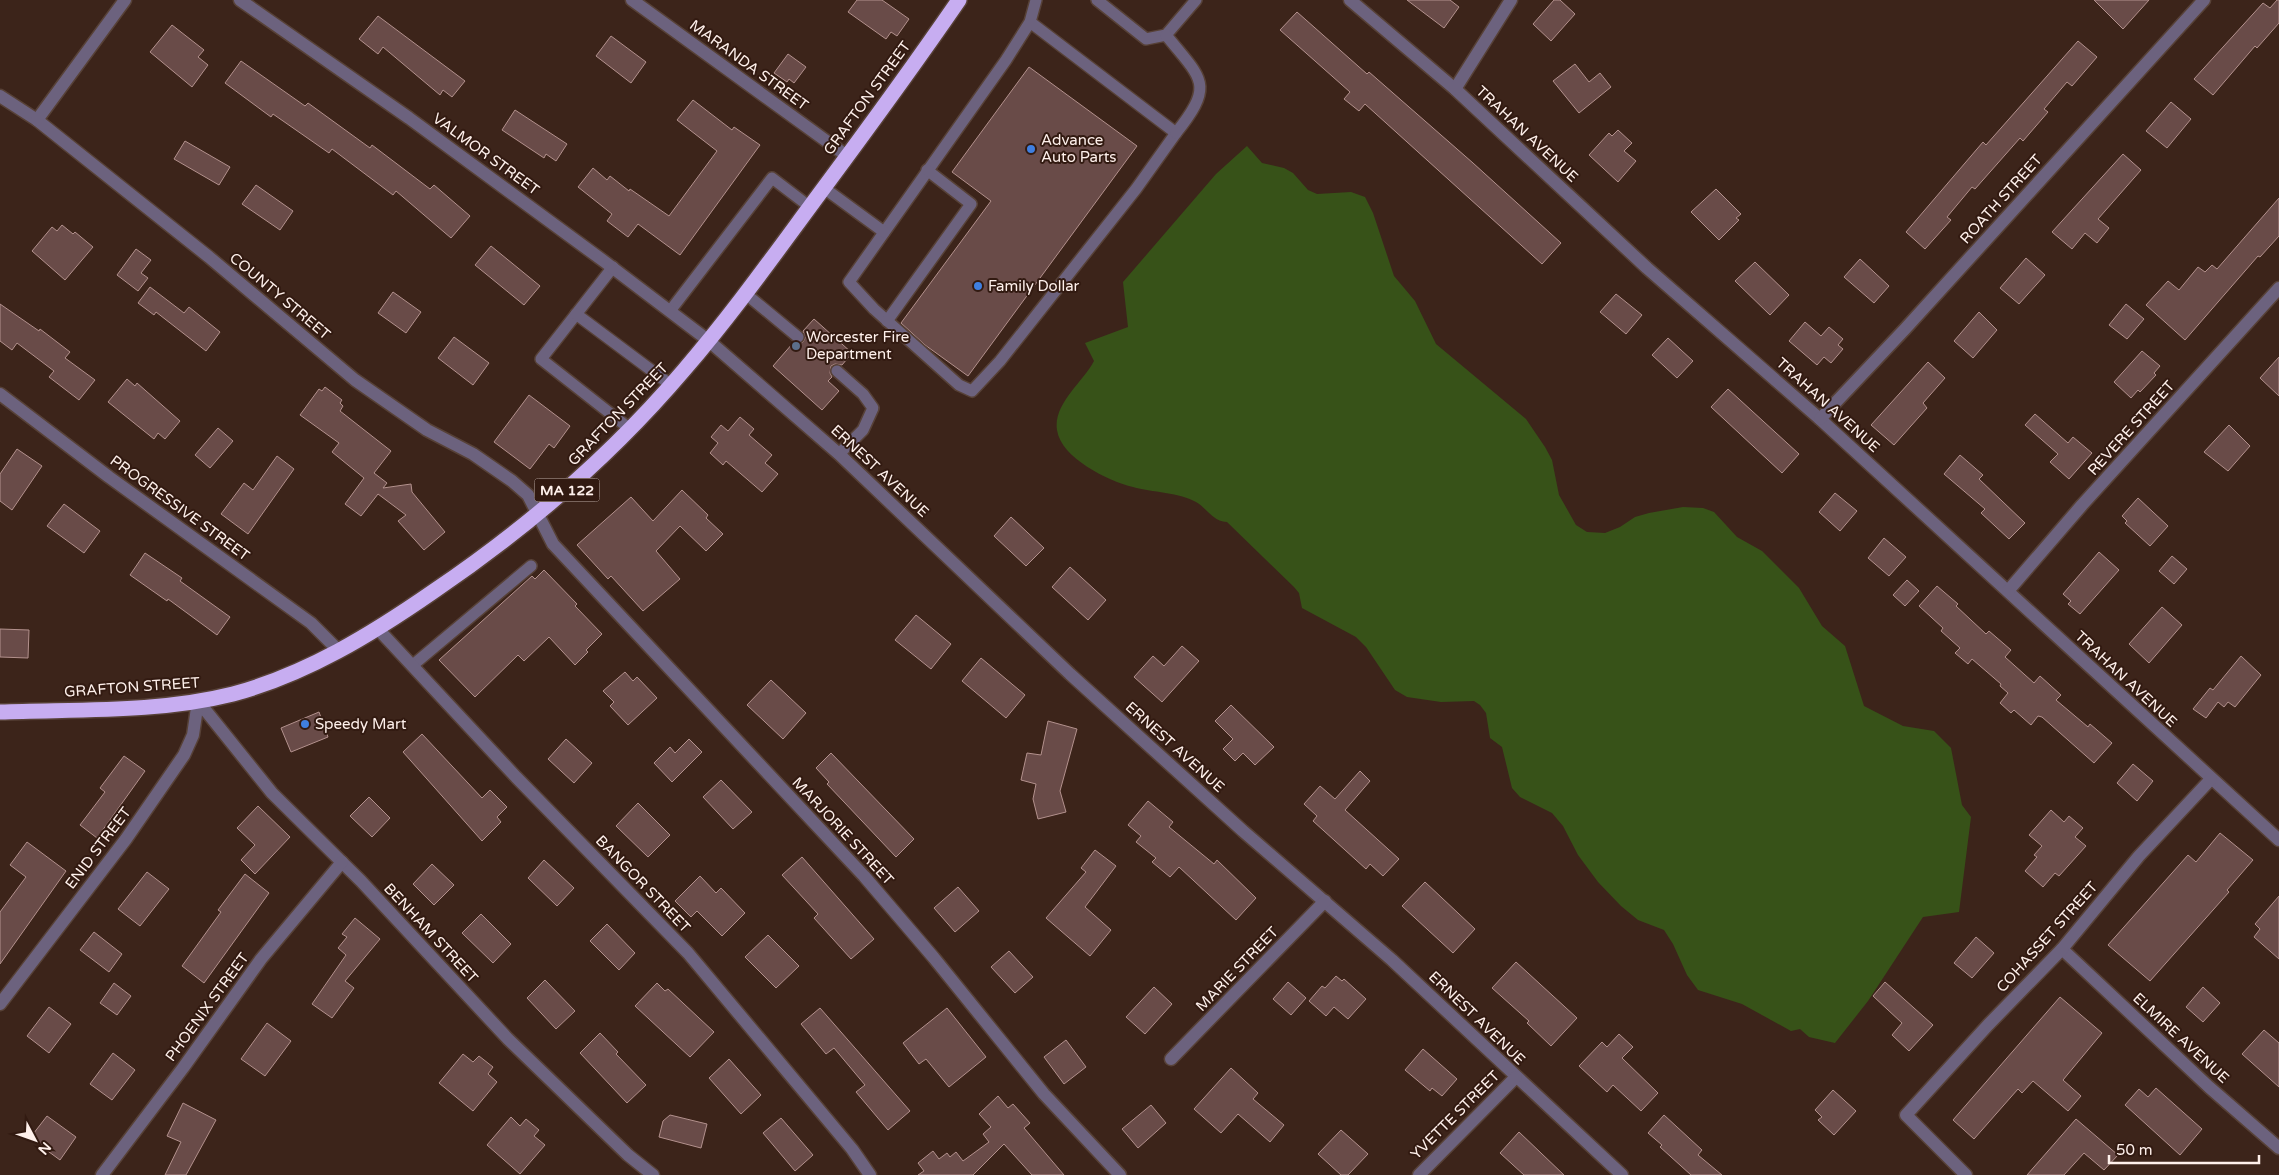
<svg xmlns="http://www.w3.org/2000/svg" width="2279" height="1175" viewBox="0 0 2279 1175" font-family="'Varela Round',sans-serif">
<style>
.green{fill:#375218}
.building{fill:#694b48;stroke:#b3918d}
.lines{fill:none;stroke-linecap:round;stroke-linejoin:round}
.lane-casing{stroke:#574137;stroke-width:14}
.street-casing{stroke:#574137;stroke-width:15}
.highway-casing{stroke:#574137;stroke-width:18}
.lane{stroke:#6c627e;stroke-width:11}
.street{stroke:#6c627e;stroke-width:12}
.highway{stroke:#c7adf1;stroke-width:15}
.shop-dot{fill:#3f7fe0;stroke:#321a11;stroke-width:2}
.service-dot{fill:#5c6f8a;stroke:#321a11;stroke-width:2}
.labels{text-anchor:middle;stroke-width:4;stroke-linejoin:round;paint-order:stroke}
.shield{fill:#321a11;stroke:#c1b0aa;stroke-width:1}
.shield-label{font-size:14px;font-weight:bold;fill:#fef0eb}
.street-label{font-size:15px;fill:#fef0eb;stroke:#321a11}
.poi-label{font-size:15px;fill:#fef0eb;stroke:#321a11;text-anchor:start}
</style>
<rect width="100%" height="100%" fill="#3c241a"/>
<!-- green -->
<path class="green" d="M1247,146L1262,163L1284,168L1293,173L1308,190L1317,194L1351,192L1365,197L1373,213L1394,276L1415,301L1436,344L1526,419L1545,447L1552,460L1559,495L1576,525L1587,532L1605,533L1620,527L1635,517L1649,513L1683,507L1703,508L1714,512L1737,537L1762,551L1799,588L1822,626L1845,646L1864,706L1903,726L1934,731L1951,748L1962,805L1971,817L1959,912L1923,917L1868,1001L1835,1043L1809,1037L1800,1029L1791,1031L1742,1004L1698,990L1687,975L1673,944L1664,930L1638,920L1621,906L1598,882L1578,855L1563,826L1552,813L1520,797L1512,788L1502,747L1490,738L1486,713L1480,705L1474,701L1441,702L1407,697L1395,690L1366,647L1356,637L1302,608L1299,593L1294,587L1227,522C1212,521 1208,509 1196,502C1181,493 1151,492 1133,487C1108,481 1061,458 1057,430C1053,404 1083,382 1094,361L1085,343L1128,327L1123,282L1216,174Z"/>
<!-- building -->
<g class="building">
<polygon points="857,0 882,0 909,19 897,36 891,32 886,39 848,12"/>
<polygon points="1407,0 1450,0 1459,7 1444,28"/>
<polygon points="1554,0 1560,0 1575,14 1551,41 1533,24"/>
<polygon points="2094,0 2149,0 2123,29"/>
<polygon points="2277,0 2279,0 2279,23 2257,48 2255,46 2213,95 2194,79 2263,3 2270,8"/>
<polygon points="1297,12 1367,74 1369,72 1473,163 1561,243 1542,264 1365,104 1359,111 1344,99 1350,92 1280,30"/>
<polygon points="378,16 465,81 452,97 443,90 440,95 383,47 378,54 359,39"/>
<polygon points="172,25 204,50 198,57 208,65 192,87 150,52"/>
<polygon points="611,36 646,62 631,83 596,56"/>
<polygon points="2078,41 2097,57 2072,86 2067,82 2044,109 2048,112 2023,141 2020,138 1975,189 1972,187 1947,217 1951,220 1925,249 1906,232 1983,142 1986,145"/>
<polygon points="788,54 806,67 794,83 789,79 787,82 774,73"/>
<polygon points="241,61 305,106 308,103 370,148 372,145 430,189 434,185 470,216 451,238 396,191 393,195 332,149 329,153 273,114 271,117 225,83"/>
<polygon points="1575,64 1589,82 1600,73 1611,87 1579,113 1553,81"/>
<polygon points="1029,67 1137,146 968,376 925,345 901,323 991,201 952,172"/>
<polygon points="693,100 732,130 734,127 760,145 680,255 638,224 628,237 607,221 612,214 578,187 593,168 607,180 610,176 629,191 630,189 669,216 717,151 677,120"/>
<polygon points="2171,102 2191,119 2167,148 2146,131"/>
<polygon points="515,110 567,144 556,161 546,154 544,158 502,130"/>
<polygon points="1618,130 1632,143 1624,151 1636,161 1618,182 1589,155 1609,133 1612,136"/>
<polygon points="185,141 230,167 219,185 174,159"/>
<polygon points="2123,154 2141,170 2098,219 2109,228 2097,243 2085,233 2072,249 2052,232"/>
<polygon points="256,185 293,211 280,230 242,204"/>
<polygon points="1716,189 1741,214 1736,218 1739,220 1719,240 1691,212"/>
<polygon points="2279,198 2279,236 2260,257 2258,256 2185,340 2146,305 2168,281 2179,290 2198,267 2205,272 2212,265 2217,269"/>
<polygon points="62,225 73,234 75,232 93,247 65,280 32,251 52,227 57,231"/>
<polygon points="491,246 540,286 524,305 475,265"/>
<polygon points="136,249 151,260 141,273 148,278 138,291 117,275"/>
<polygon points="2026,258 2045,275 2019,304 2000,288"/>
<polygon points="1860,259 1889,286 1874,303 1844,277"/>
<polygon points="1755,262 1789,295 1770,315 1735,281"/>
<polygon points="150,287 184,313 189,307 220,332 206,351 156,312 154,315 138,303"/>
<polygon points="393,292 421,312 406,333 378,313"/>
<polygon points="1616,294 1642,315 1626,334 1600,312"/>
<polygon points="0,304 39,331 40,329 70,352 65,358 95,380 79,400 49,377 54,371 17,343 12,350 0,341"/>
<polygon points="2126,304 2144,319 2127,339 2109,325"/>
<polygon points="1979,312 1997,330 1973,358 1954,341"/>
<polygon points="814,319 852,353 842,365 835,364 831,366 830,373 832,377 828,381 839,391 822,410 773,366 793,343 797,344 803,342 805,338 803,331"/>
<polygon points="1805,322 1821,336 1829,327 1843,339 1838,345 1843,349 1831,363 1824,357 1817,365 1789,341"/>
<polygon points="454,337 489,363 473,385 438,358"/>
<polygon points="1668,338 1693,361 1677,378 1652,355"/>
<polygon points="2142,351 2160,366 2154,373 2156,375 2140,392 2138,390 2131,398 2114,382"/>
<polygon points="2279,357 2279,396 2260,378"/>
<polygon points="1928,362 1945,378 1923,403 1927,408 1894,445 1871,425"/>
<polygon points="127,379 135,386 137,383 180,421 165,439 158,433 154,439 108,402"/>
<polygon points="325,387 342,400 340,403 343,406 340,411 391,451 374,473 387,483 383,488 411,484 412,492 445,532 424,550 398,521 406,515 378,494 361,516 345,504 364,478 332,452 339,443 300,415 319,389 322,391"/>
<polygon points="1728,389 1799,454 1782,473 1711,407"/>
<polygon points="529,395 570,426 554,448 549,444 530,469 494,442"/>
<polygon points="2035,414 2068,443 2073,437 2092,453 2069,479 2050,462 2058,454 2025,425"/>
<polygon points="740,417 754,429 749,435 772,455 765,463 778,474 762,492 726,461 723,465 710,453 718,443 711,437 721,425 728,431"/>
<polygon points="2229,425 2250,446 2228,471 2204,452"/>
<polygon points="218,428 233,441 210,468 195,455"/>
<polygon points="17,449 42,466 12,510 0,501 0,474"/>
<polygon points="1960,455 1983,475 1979,479 2025,523 2009,539 1981,513 1985,509 1944,474"/>
<polygon points="277,456 294,469 248,534 221,514 244,483 253,490"/>
<polygon points="682,490 708,515 706,518 723,534 706,551 680,526 656,551 680,579 643,611 611,576 608,579 577,545 631,497 653,521"/>
<polygon points="1835,493 1857,511 1840,531 1819,512"/>
<polygon points="2138,498 2168,526 2150,546 2125,523 2127,521 2122,516"/>
<polygon points="64,504 100,531 84,553 47,526"/>
<polygon points="1011,517 1044,548 1026,566 994,536"/>
<polygon points="1884,538 1906,557 1889,576 1868,558"/>
<polygon points="2099,552 2119,570 2080,614 2068,604 2071,601 2063,594"/>
<polygon points="145,553 182,578 180,581 230,617 217,635 168,599 167,601 130,575"/>
<polygon points="2172,556 2187,569 2174,584 2159,571"/>
<polygon points="1070,567 1106,600 1088,620 1052,587"/>
<polygon points="544,570 577,604 575,606 602,634 586,650 588,652 575,665 549,637 524,661 518,655 475,697 439,660 532,576 535,579"/>
<polygon points="1907,580 1919,591 1905,606 1893,595"/>
<polygon points="1937,586 1958,604 1956,606 1986,634 1989,631 2011,650 2005,657 2034,683 2040,676 2061,695 2056,700 2088,727 2090,724 2112,743 2094,763 2042,717 2038,716 2031,725 2014,710 2011,713 2000,703 2008,693 2000,686 2001,684 1972,659 1968,664 1955,653 1960,648 1941,631 1943,628 1919,606"/>
<polygon points="2162,607 2182,625 2149,663 2129,644"/>
<polygon points="916,615 951,644 931,669 895,640"/>
<polygon points="0,629 29,630 28,658 0,657"/>
<polygon points="1182,646 1199,661 1162,702 1134,677 1153,656 1164,666"/>
<polygon points="2241,656 2261,675 2235,707 2228,702 2224,707 2218,702 2206,718 2193,709 2210,688 2213,690"/>
<polygon points="981,658 1025,695 1006,718 962,681"/>
<polygon points="625,672 633,681 637,677 657,698 628,725 610,706 614,702 603,691"/>
<polygon points="771,680 806,713 783,739 747,705"/>
<polygon points="1231,705 1274,747 1255,765 1243,753 1235,761 1223,749 1233,739 1215,721"/>
<polygon points="319,712 328,737 291,752 281,728"/>
<polygon points="1048,721 1077,729 1060,791 1066,812 1038,819 1033,799 1036,784 1021,780 1027,753 1041,755"/>
<polygon points="422,734 482,798 490,790 507,807 497,817 501,822 482,841 403,752"/>
<polygon points="566,739 592,763 574,783 548,759"/>
<polygon points="689,739 702,752 672,782 654,763 670,747 675,753"/>
<polygon points="831,753 914,839 896,857 827,784 829,782 816,768"/>
<polygon points="124,756 145,771 97,838 80,825 105,792 100,788"/>
<polygon points="2133,764 2153,781 2137,801 2117,783"/>
<polygon points="1360,771 1370,781 1345,810 1399,859 1383,876 1370,864 1366,869 1313,821 1317,816 1304,804 1320,786 1335,799"/>
<polygon points="721,780 752,812 733,829 703,797"/>
<polygon points="369,797 390,818 372,837 350,816"/>
<polygon points="1148,801 1173,822 1169,827 1214,864 1217,860 1256,898 1236,920 1179,867 1170,877 1152,862 1156,858 1136,842 1141,836 1128,825"/>
<polygon points="638,803 670,835 648,857 616,826"/>
<polygon points="258,806 290,837 255,874 241,860 255,845 237,828"/>
<polygon points="2051,810 2064,822 2069,816 2083,828 2075,837 2086,846 2059,876 2055,873 2043,887 2025,871 2037,857 2034,855 2042,846 2029,835"/>
<polygon points="2220,833 2253,860 2227,890 2229,892 2150,981 2108,945 2188,855 2196,862"/>
<polygon points="27,842 66,871 0,964 0,912 26,877 10,865"/>
<polygon points="1095,850 1116,866 1085,907 1111,930 1090,956 1046,918 1086,872 1081,868"/>
<polygon points="802,857 874,939 851,959 814,918 818,914 782,875"/>
<polygon points="544,860 574,888 557,906 528,878"/>
<polygon points="432,864 454,885 434,905 413,884"/>
<polygon points="147,872 169,889 140,926 118,909"/>
<polygon points="245,874 269,893 204,983 182,966 221,912 218,910"/>
<polygon points="700,876 716,893 721,888 745,913 722,936 697,911 691,917 675,901"/>
<polygon points="1425,882 1475,929 1453,953 1402,906"/>
<polygon points="958,887 979,911 955,932 934,908"/>
<polygon points="2279,896 2279,959 2254,937 2260,929 2255,924"/>
<polygon points="481,914 511,944 493,963 462,933"/>
<polygon points="355,918 380,939 345,981 354,988 332,1018 312,1004 346,955 338,948 347,937 342,934"/>
<polygon points="607,924 635,953 619,970 590,941"/>
<polygon points="94,932 122,954 109,972 80,950"/>
<polygon points="768,935 799,966 776,988 745,957"/>
<polygon points="1976,937 1994,953 1972,978 1954,963"/>
<polygon points="1009,951 1033,977 1015,993 991,967"/>
<polygon points="1516,962 1577,1018 1551,1046 1527,1023 1529,1021 1492,988"/>
<polygon points="1336,976 1342,981 1344,979 1366,999 1348,1019 1334,1007 1326,1016 1309,1001 1322,986 1325,988"/>
<polygon points="545,980 575,1011 556,1029 527,998"/>
<polygon points="1288,982 1306,998 1291,1015 1273,999"/>
<polygon points="1885,982 1933,1025 1909,1051 1892,1035 1902,1023 1873,996"/>
<polygon points="114,983 131,996 117,1015 100,1003"/>
<polygon points="657,983 665,991 668,989 714,1032 690,1057 635,1006"/>
<polygon points="1154,987 1172,1004 1145,1034 1126,1017"/>
<polygon points="2203,987 2220,1003 2203,1022 2186,1007"/>
<polygon points="2060,997 2102,1033 2063,1080 2081,1096 2068,1111 2033,1081 2022,1093 2018,1089 1974,1139 1953,1120"/>
<polygon points="49,1007 71,1024 49,1053 27,1036"/>
<polygon points="820,1008 910,1111 888,1130 856,1092 865,1085 834,1048 826,1054 801,1024"/>
<polygon points="947,1008 986,1057 949,1087 926,1059 919,1064 903,1043"/>
<polygon points="267,1023 291,1041 265,1076 241,1059"/>
<polygon points="2264,1030 2279,1043 2279,1087 2242,1054"/>
<polygon points="600,1033 618,1052 616,1054 646,1085 627,1103 580,1053"/>
<polygon points="1619,1034 1633,1047 1622,1058 1658,1093 1641,1111 1613,1085 1607,1092 1579,1066 1602,1042 1607,1047"/>
<polygon points="1066,1040 1086,1067 1064,1084 1044,1057"/>
<polygon points="1423,1049 1457,1079 1442,1096 1432,1088 1430,1091 1405,1070"/>
<polygon points="113,1053 135,1070 112,1100 90,1084"/>
<polygon points="463,1054 473,1062 479,1056 493,1067 488,1074 497,1082 473,1111 439,1083"/>
<polygon points="729,1059 761,1095 741,1114 709,1078"/>
<polygon points="1231,1068 1258,1093 1253,1099 1284,1125 1270,1142 1238,1114 1221,1133 1194,1109"/>
<polygon points="2156,1088 2202,1129 2180,1155 2125,1105 2139,1089 2148,1097"/>
<polygon points="1833,1090 1856,1111 1834,1135 1818,1120 1822,1117 1815,1110"/>
<polygon points="998,1096 1008,1108 1013,1104 1030,1123 1024,1128 1064,1175 1032,1175 1004,1144 973,1175 918,1175 924,1171 918,1163 933,1151 939,1159 947,1153 950,1157 956,1152 963,1161 989,1142 983,1134 991,1127 979,1114"/>
<polygon points="183,1103 216,1120 186,1175 165,1175 181,1142 167,1136"/>
<polygon points="1151,1105 1166,1123 1138,1148 1122,1129"/>
<polygon points="670,1115 707,1124 701,1148 659,1137 663,1121"/>
<polygon points="1664,1115 1702,1150 1698,1155 1722,1175 1691,1175 1660,1147 1662,1145 1648,1133"/>
<polygon points="47,1116 76,1137 60,1160 30,1138"/>
<polygon points="511,1117 520,1126 526,1119 539,1130 534,1136 545,1145 520,1174 487,1145"/>
<polygon points="781,1118 813,1155 795,1171 763,1133"/>
<polygon points="2076,1119 2118,1155 2104,1170 2084,1153 2064,1175 2027,1175"/>
<polygon points="1341,1130 1368,1154 1348,1175 1341,1175 1318,1154"/>
<polygon points="1519,1132 1564,1175 1524,1175 1500,1153"/>
</g>
<g class="lines">
<!-- lane casing -->
<g class="lane-casing">
<g id="lane">
<polyline points="1097,0 1146,39 1166,35 1196,0"/>
<polyline points="1030,22 1176,133 1136,189 1000,361 972,391 959,385 874,309 849,282 1006,60 1030,22 1036,0"/>
<path d="M1166,35C1201,79 1216,83 1176,133"/>
<polyline points="824,188 884,232"/>
<polyline points="613,267 541,359 630,429"/>
<polyline points="746,294 798,337"/>
<polyline points="670,311 772,178 810,207"/>
<polyline points="576,314 671,385"/>
<polyline points="887,321 971,204 927,170"/>
<polyline points="837,371 863,394 873,408 863,430 839,454"/>
<polyline points="413,665 531,566"/>
</g>
</g>
<!-- street casing -->
<g class="street-casing">
<g id="street">
<polyline points="240,0 409,118 605,262 709,341 839,454 1070,674 1243,831 1392,960 1622,1175"/>
<polyline points="632,0 847,156"/>
<polyline points="1350,0 1455,89 1647,268 1820,419 2279,840"/>
<polyline points="1455,89 1511,0"/>
<polyline points="0,96 37,120 209,257 355,380 427,430 473,454 512,481 528,495 553,544 864,876 934,958 1044,1094 1120,1175"/>
<polyline points="37,120 125,0"/>
<polyline points="0,394 109,477 311,623 339,651"/>
<polyline points="1820,419 1905,329 2204,0"/>
<polyline points="2008,591 2082,505 2279,288"/>
<polyline points="378,629 516,777 688,953 852,1149 870,1175"/>
<polyline points="198,701 272,793 361,881 508,1039 628,1155 653,1175"/>
<polyline points="2062,949 2209,1087 2279,1148"/>
<polyline points="0,1004 126,839 184,755 193,735 198,701"/>
<polyline points="1171,1059 1325,901"/>
<polyline points="102,1175 183,1068 261,959 342,862"/>
<polyline points="1419,1175 1516,1077"/>
<polyline points="1966,1175 1906,1115 1988,1025 2062,949 2139,856 2211,779"/>
</g>
</g>
<!-- highway casing -->
<g class="highway-casing">
<path id="highway" d="M0,712C76,709 158,713 233,694C307,674 372,634 434,591C527,528 611,456 684,370C734,312 777,251 823,189C869,127 915,64 959,0"/>
</g>
<!-- lane -->
<use href="#lane" class="lane"/>
<!-- street -->
<use href="#street" class="street"/>
<!-- highway -->
<use href="#highway" class="highway"/>
</g>
<!-- markers -->
<g class="shop-dot">
<circle cx="1031" cy="149" r="5"/>
<circle cx="978" cy="286" r="5"/>
<circle cx="305" cy="724" r="5"/>
</g>
<circle class="service-dot" cx="796" cy="346" r="5"/>
<g class="labels">
<!-- shield labels -->
<rect class="shield" x="534.5" y="478.5" width="65" height="23" rx="4"/>
<g class="shield-label">
<text x="567" y="495">MA 122</text>
</g>
<!-- street labels -->
<g class="street-label">
<text transform="translate(749 65) rotate(36)" y="5">MARANDA STREET</text>
<text transform="translate(867 98) rotate(-54)" y="5">GRAFTON STREET</text>
<text transform="translate(1527 134) rotate(43)" y="5">TRAHAN AVENUE</text>
<text transform="translate(486 154) rotate(36)" y="5">VALMOR STREET</text>
<text transform="translate(2001 199) rotate(-48)" y="5">ROATH STREET</text>
<text transform="translate(280 296) rotate(40)" y="5">COUNTY STREET</text>
<text transform="translate(1828 405) rotate(42)" y="5">TRAHAN AVENUE</text>
<text transform="translate(618 414) rotate(-46)" y="5">GRAFTON STREET</text>
<text transform="translate(2131 428) rotate(-48)" y="5">REVERE STREET</text>
<text transform="translate(880 471) rotate(43)" y="5">ERNEST AVENUE</text>
<text transform="translate(180 508) rotate(36)" y="5">PROGRESSIVE STREET</text>
<text transform="translate(2126 679) rotate(43)" y="5">TRAHAN AVENUE</text>
<text transform="translate(132 687) rotate(-4)" y="5">GRAFTON STREET</text>
<text transform="translate(1175 747) rotate(42)" y="5">ERNEST AVENUE</text>
<text transform="translate(843 831) rotate(47)" y="5">MARJORIE STREET</text>
<text transform="translate(98 848) rotate(-53)" y="5">ENID STREET</text>
<text transform="translate(643 884) rotate(46)" y="5">BANGOR STREET</text>
<text transform="translate(431 933) rotate(47)" y="5">BENHAM STREET</text>
<text transform="translate(2047 937) rotate(-48)" y="5">COHASSET STREET</text>
<text transform="translate(1237 969) rotate(-46)" y="5">MARIE STREET</text>
<text transform="translate(207 1007) rotate(-54)" y="5">PHOENIX STREET</text>
<text transform="translate(1477 1018) rotate(44)" y="5">ERNEST AVENUE</text>
<text transform="translate(2181 1038) rotate(43)" y="5">ELMIRE AVENUE</text>
<text transform="translate(1455 1115) rotate(-45)" y="5">YVETTE STREET</text>
</g>
<!-- poi labels -->
<g class="poi-label">
<text x="1041" y="145">Advance<tspan x="1041" dy="17">Auto Parts</tspan></text>
<text x="988" y="291">Family Dollar</text>
<text x="806" y="342">Worcester Fire<tspan x="806" dy="17">Department</tspan></text>
<text x="315" y="729">Speedy Mart</text>
</g>
</g>
<!-- north arrow -->
<g transform="translate(35 1140) rotate(131)" stroke="#321a11" stroke-width="4" paint-order="stroke">
<path d="M0-4L9 19L0 12L-9 19Z" fill="#fef0eb"/>
<text y="-8" font-size="14" font-weight="bold" text-anchor="middle" fill="#fef0eb">N</text>
</g>
<!-- scale -->
<path d="M2109 1155v8h150v-8" fill="none" stroke="#fef0eb" stroke-width="2.5"/>
<text x="2116" y="1155" font-size="15" fill="#fef0eb" stroke="#321a11" stroke-width="4" paint-order="stroke">50 m</text>
</svg>
